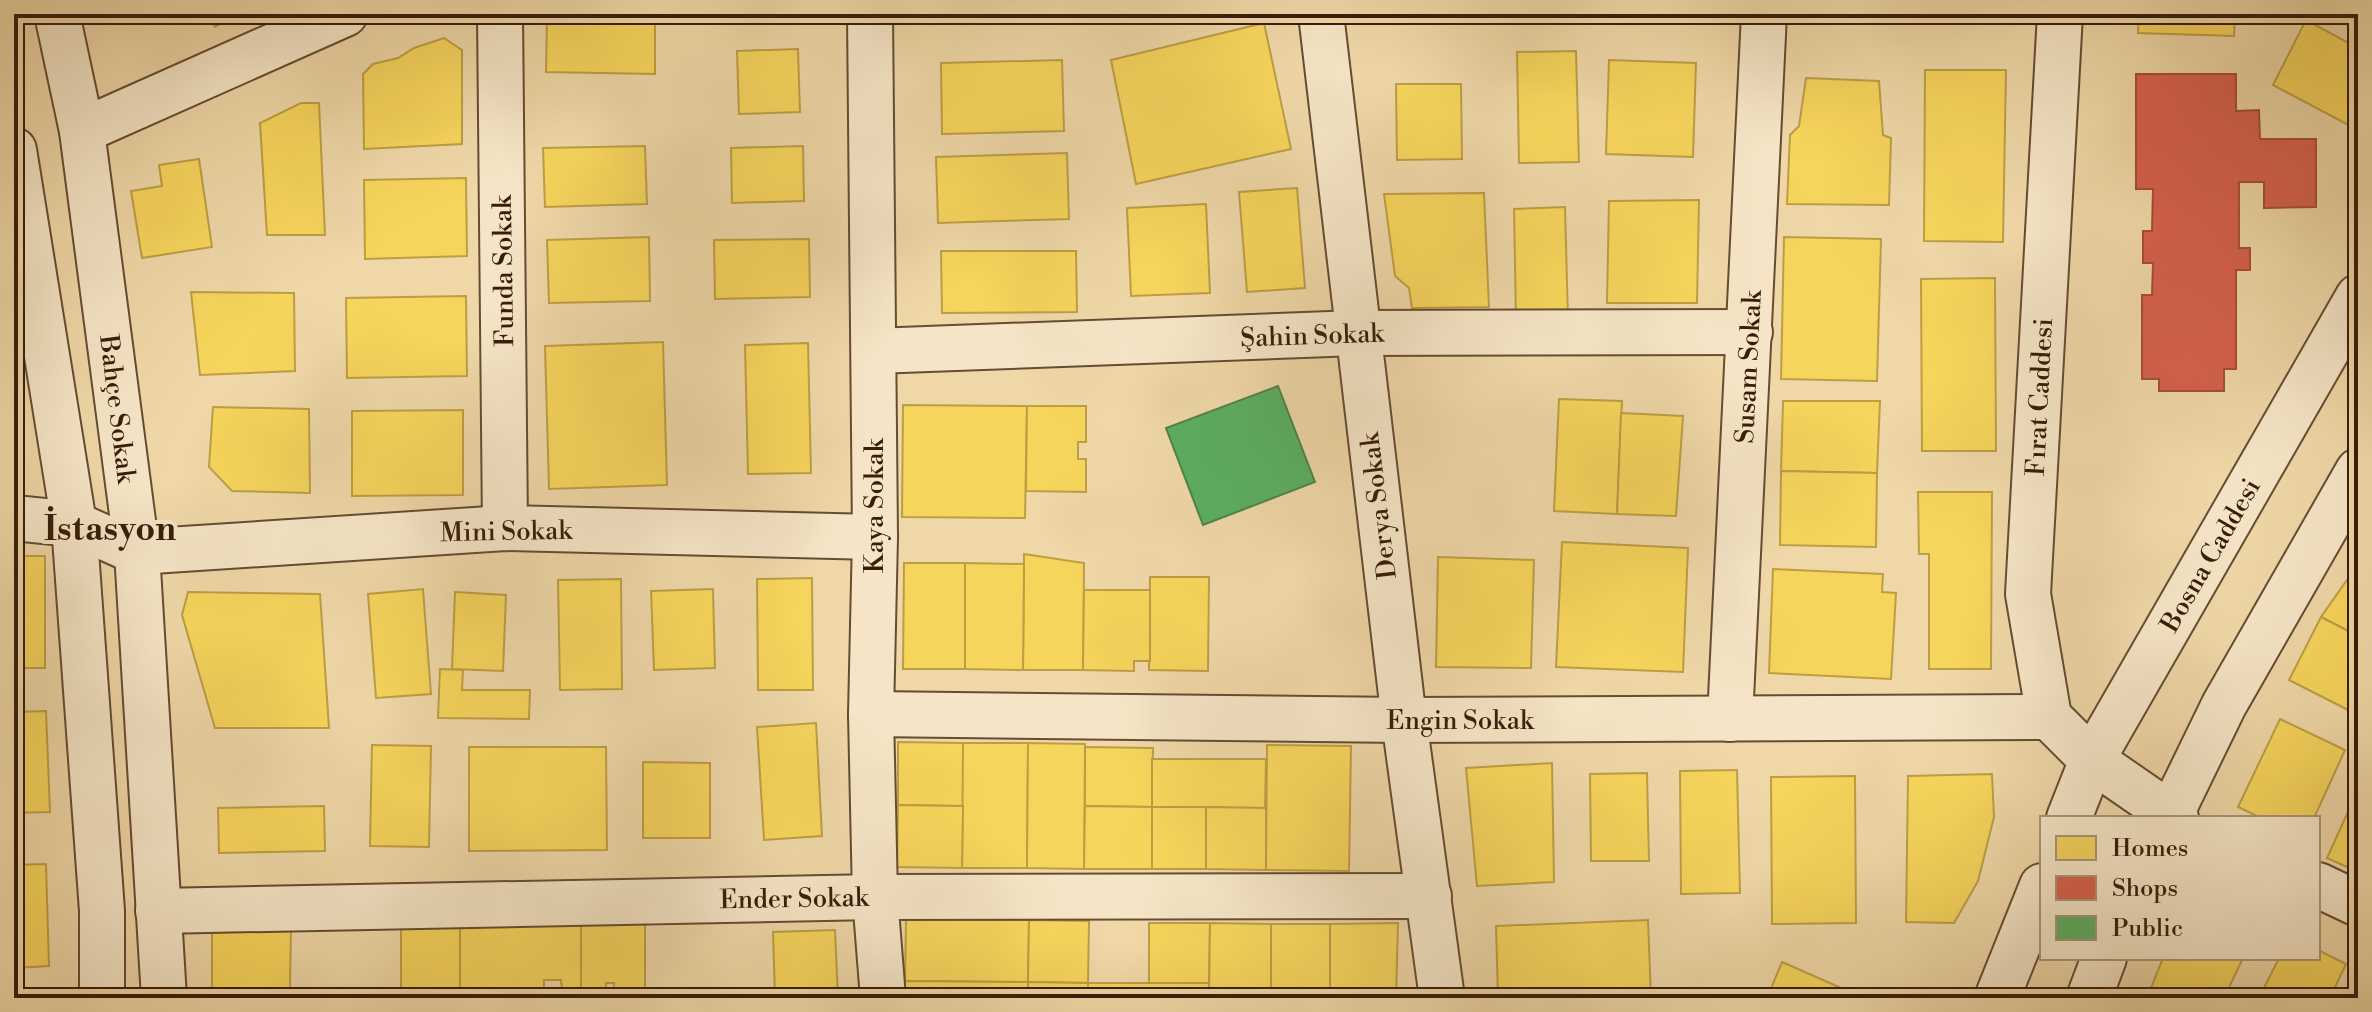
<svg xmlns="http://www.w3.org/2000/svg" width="2372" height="1012" viewBox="0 0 2372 1012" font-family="'Libre Bodoni',serif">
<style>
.homes{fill:#f6d55c;stroke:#bd9e44;stroke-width:2}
.shops{fill:#d6604d;stroke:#a64c39;stroke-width:2}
.public{fill:#5aae61;stroke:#508247;stroke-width:2}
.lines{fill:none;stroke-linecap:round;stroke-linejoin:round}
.minor-casing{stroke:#654c32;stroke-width:48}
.minor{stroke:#f5e5c6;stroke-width:44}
.labels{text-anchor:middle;stroke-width:8;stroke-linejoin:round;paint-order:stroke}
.street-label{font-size:26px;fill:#371d0b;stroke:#f5e5c6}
.district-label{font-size:34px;font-weight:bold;fill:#371d0b;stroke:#f5e5c6}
</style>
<rect width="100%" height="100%" fill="#efd7a7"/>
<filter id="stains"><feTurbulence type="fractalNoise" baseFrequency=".0025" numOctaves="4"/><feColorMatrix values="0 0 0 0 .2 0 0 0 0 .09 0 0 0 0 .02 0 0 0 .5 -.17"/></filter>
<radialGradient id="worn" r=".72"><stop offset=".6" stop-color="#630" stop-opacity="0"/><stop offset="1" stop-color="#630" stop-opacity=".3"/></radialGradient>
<!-- homes -->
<g class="homes">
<polygon points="208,14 239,14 215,27"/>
<polygon points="547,14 655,14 655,74 546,72"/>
<polygon points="938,14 1049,14 1049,21 939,24"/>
<polygon points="1128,14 1164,14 1131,24"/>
<polygon points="2139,14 2235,14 2234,36 2138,33"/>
<polygon points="2337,14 2358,14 2358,26"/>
<polygon points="2306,20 2358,48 2358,130 2273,85"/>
<polygon points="1264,23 1291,149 1136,184 1111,60"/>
<polygon points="444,38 462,50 462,144 364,149 363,74 373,64 398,58 414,48"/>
<polygon points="798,49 800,112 739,114 737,51"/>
<polygon points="1576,51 1579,162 1519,163 1517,52"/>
<polygon points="1062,60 1064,131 942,134 941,63"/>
<polygon points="1609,60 1696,63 1693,157 1606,154"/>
<polygon points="1925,70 2006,70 2003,242 1924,241"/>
<polygon points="1806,78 1879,81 1883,135 1891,138 1889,205 1787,204 1790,135 1799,126"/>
<polygon points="1396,84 1461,84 1462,159 1397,160"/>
<polygon points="301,103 319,103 325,235 267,235 260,123"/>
<polygon points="645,146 647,204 545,207 543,148"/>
<polygon points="803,146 804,201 732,203 731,148"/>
<polygon points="1067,153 1069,219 938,223 936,157"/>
<polygon points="199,159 212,247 142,258 131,191 162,186 159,165"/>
<polygon points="466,178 467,256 365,259 364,180"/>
<polygon points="1297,188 1305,288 1247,292 1239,192"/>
<polygon points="1484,193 1489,307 1412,308 1409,288 1395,276 1384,194"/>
<polygon points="1699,200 1697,303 1607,303 1609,201"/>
<polygon points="1206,204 1210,293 1131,296 1127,208"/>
<polygon points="1565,207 1568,320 1516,322 1514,209"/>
<polygon points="649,237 650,301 549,303 547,240"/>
<polygon points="1784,237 1881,239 1877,381 1781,379"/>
<polygon points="809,239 810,297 715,299 714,240"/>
<polygon points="941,251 1076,251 1077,312 942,313"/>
<polygon points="1995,278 1996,451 1922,451 1921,279"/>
<polygon points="191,292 294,293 295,371 200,375"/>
<polygon points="466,296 467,376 347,378 346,298"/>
<polygon points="663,342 667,485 549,489 545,346"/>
<polygon points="808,343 811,473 748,474 745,345"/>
<polygon points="14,354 17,355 17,435 14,435"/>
<polygon points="1559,399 1622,401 1617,514 1554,511"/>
<polygon points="1783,401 1880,401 1877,473 1781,471"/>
<polygon points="903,405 1027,406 1025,518 902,517"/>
<polygon points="1027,406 1086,406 1086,442 1078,442 1078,459 1086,459 1086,492 1026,491"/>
<polygon points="213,407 309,409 310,493 232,491 209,467"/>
<polygon points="463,410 463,495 352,496 352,411"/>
<polygon points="1621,413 1683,416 1676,516 1617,514"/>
<polygon points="1781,471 1877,473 1876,547 1780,545"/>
<polygon points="1918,492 1992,492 1991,669 1929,669 1929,554 1919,554"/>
<polygon points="1562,542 1688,548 1683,672 1556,667"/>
<polygon points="1024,554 1084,563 1083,670 1023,670"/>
<rect x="14" y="556" width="31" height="112"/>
<polygon points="1438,557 1534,560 1531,668 1436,667"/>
<polygon points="904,563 965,563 965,669 903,669"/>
<polygon points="965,563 1024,564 1023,670 965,669"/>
<polygon points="1773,569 1883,574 1882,592 1896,593 1891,679 1769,673"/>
<polygon points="2354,570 2358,572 2358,636 2321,617"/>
<polygon points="1150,577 1209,577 1208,671 1149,670"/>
<polygon points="812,578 813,690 758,690 757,579"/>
<polygon points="621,579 622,689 560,690 558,580"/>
<polygon points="423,589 431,694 376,698 368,594"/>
<polygon points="713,589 715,668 654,670 651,591"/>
<polygon points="1084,590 1150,590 1150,661 1134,661 1134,671 1083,670"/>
<polygon points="188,592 320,594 329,728 215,728 182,615"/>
<polygon points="455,592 506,595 503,671 452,669"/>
<polygon points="2321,617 2358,636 2358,715 2289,680"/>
<polygon points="440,669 463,670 462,690 530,690 529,719 438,718"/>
<polygon points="46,711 50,812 14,813 14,712"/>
<polygon points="2280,719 2345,750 2314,818 2261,818 2238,807"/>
<polygon points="816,723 822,836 764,840 757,727"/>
<polygon points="898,742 963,743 963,806 898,805"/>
<polygon points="963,743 1028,743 1027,868 962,868"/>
<polygon points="1028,743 1085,744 1084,869 1027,868"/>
<polygon points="372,745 431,746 429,847 370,846"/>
<polygon points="1267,745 1351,746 1349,871 1266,870"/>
<polygon points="469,747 606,747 607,850 469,851"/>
<polygon points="1085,747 1153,748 1152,807 1085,806"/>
<polygon points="1152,759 1266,759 1265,808 1152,807"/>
<polygon points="643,762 710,763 710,838 643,838"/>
<polygon points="1552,763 1554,882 1477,886 1466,768"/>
<polygon points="1737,770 1740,893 1681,894 1680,771"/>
<polygon points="1647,773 1649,861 1591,861 1590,774"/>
<polygon points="1992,774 1994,817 1978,881 1954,923 1906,922 1908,776"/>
<polygon points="1855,776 1856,923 1772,924 1771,777"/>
<polygon points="2358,790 2358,872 2327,858"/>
<polygon points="898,805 963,806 962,868 897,867"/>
<polygon points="324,806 325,851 219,853 218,808"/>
<polygon points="1085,806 1152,807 1152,869 1084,869"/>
<rect x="1152" y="807" width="54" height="62"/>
<polygon points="1206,807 1266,808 1266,870 1206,869"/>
<polygon points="46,864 49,966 14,968 14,865"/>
<polygon points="906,919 1029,920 1028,982 905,981"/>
<polygon points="1029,920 1089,921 1088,983 1028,982"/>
<polygon points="1648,920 1651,998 1498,998 1496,926"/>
<polygon points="401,921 460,922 460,989 401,988"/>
<polygon points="460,922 581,922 581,989 562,989 561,980 544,980 544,989 460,989"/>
<polygon points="581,922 645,922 645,989 614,989 614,983 606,983 606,989 581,989"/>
<polygon points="212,923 291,924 290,988 212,988"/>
<polygon points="1149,923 1210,923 1209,983 1149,983"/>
<polygon points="1210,923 1271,924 1271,998 1209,998"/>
<polygon points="1398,923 1396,998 1330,998 1330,924"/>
<rect x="1271" y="924" width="59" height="74"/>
<polygon points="835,930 838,998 775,998 773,932"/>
<polygon points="2318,950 2346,964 2330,998 2259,998 2279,958 2318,958"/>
<polygon points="2163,958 2243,958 2224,998 2147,998"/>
<polygon points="1782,962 1864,998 1767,998"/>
<polygon points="905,981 1028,982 1028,998 905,998"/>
<polygon points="1028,982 1088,983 1088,998 1028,998"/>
<rect x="1088" y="983" width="121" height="15"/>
<rect x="212" y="988" width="95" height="10"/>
<polygon points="307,988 401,988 400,998 307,998"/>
<polygon points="401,988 460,989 460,998 400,998"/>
<rect x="460" y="989" width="61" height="9"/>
<rect x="521" y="989" width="60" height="9"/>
</g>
<!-- shops -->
<polygon class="shops" points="2136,74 2236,74 2236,111 2259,110 2260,139 2316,139 2316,207 2264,208 2264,182 2239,182 2239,248 2250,248 2250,270 2236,270 2236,369 2224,369 2224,391 2159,391 2159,379 2142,379 2142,295 2152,295 2153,263 2143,263 2143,231 2152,231 2153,189 2136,189"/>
<!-- public -->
<polygon class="public" points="1278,386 1315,482 1203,525 1166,428"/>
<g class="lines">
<!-- minor casing -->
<g class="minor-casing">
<g id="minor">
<polyline points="57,14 82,131 137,552 164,998"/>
<polyline points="500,14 505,528"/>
<polyline points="870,14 875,537 871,714 875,897 883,998"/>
<polyline points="1321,14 1404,720 1442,998"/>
<polyline points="2060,14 2028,594 2049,717 2092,760 2176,818"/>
<polyline points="82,131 345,14"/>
<polyline points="14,150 74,524 102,911 102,998"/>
<polyline points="874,351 1357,333 1750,332"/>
<polyline points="14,518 74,524 137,552 505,528 875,537"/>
<polyline points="871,714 1404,720 2049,717"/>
<polyline points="1730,719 1764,14"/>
<polyline points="2069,818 2092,760 2358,297"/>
<polyline points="2169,818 2224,705 2358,471"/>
<polyline points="2318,885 2358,904"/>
<polyline points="158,911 875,897 1429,896"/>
<polyline points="1997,998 2042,886"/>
<polyline points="2089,998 2104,958"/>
</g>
</g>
<!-- minor -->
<use href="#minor" class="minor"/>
</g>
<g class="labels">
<!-- street labels -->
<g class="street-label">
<text transform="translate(503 271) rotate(-91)" y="9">Funda Sokak</text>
<text transform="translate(1312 335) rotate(-2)" y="9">Şahin Sokak</text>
<text transform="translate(1748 367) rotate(-87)" y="9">Susam Sokak</text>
<text transform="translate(2039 397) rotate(-87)" y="9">Fırat Caddesi</text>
<text transform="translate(118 409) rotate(83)" y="9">Bahçe Sokak</text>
<text transform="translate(874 506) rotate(-90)" y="9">Kaya Sokak</text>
<text transform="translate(1378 506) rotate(-97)" y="9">Derya Sokak</text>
<text transform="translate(506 531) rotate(-1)" y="9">Mini Sokak</text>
<text transform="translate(2210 555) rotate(-60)" y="9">Bosna Caddesi</text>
<text x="1460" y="729">Engin Sokak</text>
<text transform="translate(794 898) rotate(-1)" y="9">Ender Sokak</text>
</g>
<!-- district labels -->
<g class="district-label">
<text x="110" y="540">İstasyon</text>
</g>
</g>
<!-- margin -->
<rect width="2372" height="1012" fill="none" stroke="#efd7a7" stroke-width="48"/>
<rect x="16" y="16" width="2340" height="980" fill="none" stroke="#371d0b" stroke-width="4"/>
<rect x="24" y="24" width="2324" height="964" fill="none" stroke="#371d0b" stroke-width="2"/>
<!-- legend -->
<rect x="2040" y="816" width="280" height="144" fill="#f5e5c6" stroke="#a9957b" stroke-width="2"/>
<rect x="2056" y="836" width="40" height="24" fill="#f6d55c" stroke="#a9957b" stroke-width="2"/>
<text x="2112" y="856" font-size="24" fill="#371d0b">Homes</text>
<rect x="2056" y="876" width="40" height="24" fill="#d6604d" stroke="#a9957b" stroke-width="2"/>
<text x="2112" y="896" font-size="24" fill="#371d0b">Shops</text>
<rect x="2056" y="916" width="40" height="24" fill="#5aae61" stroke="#a9957b" stroke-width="2"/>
<text x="2112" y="936" font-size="24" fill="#371d0b">Public</text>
<rect width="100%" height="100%" filter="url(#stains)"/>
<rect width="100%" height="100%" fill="url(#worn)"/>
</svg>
